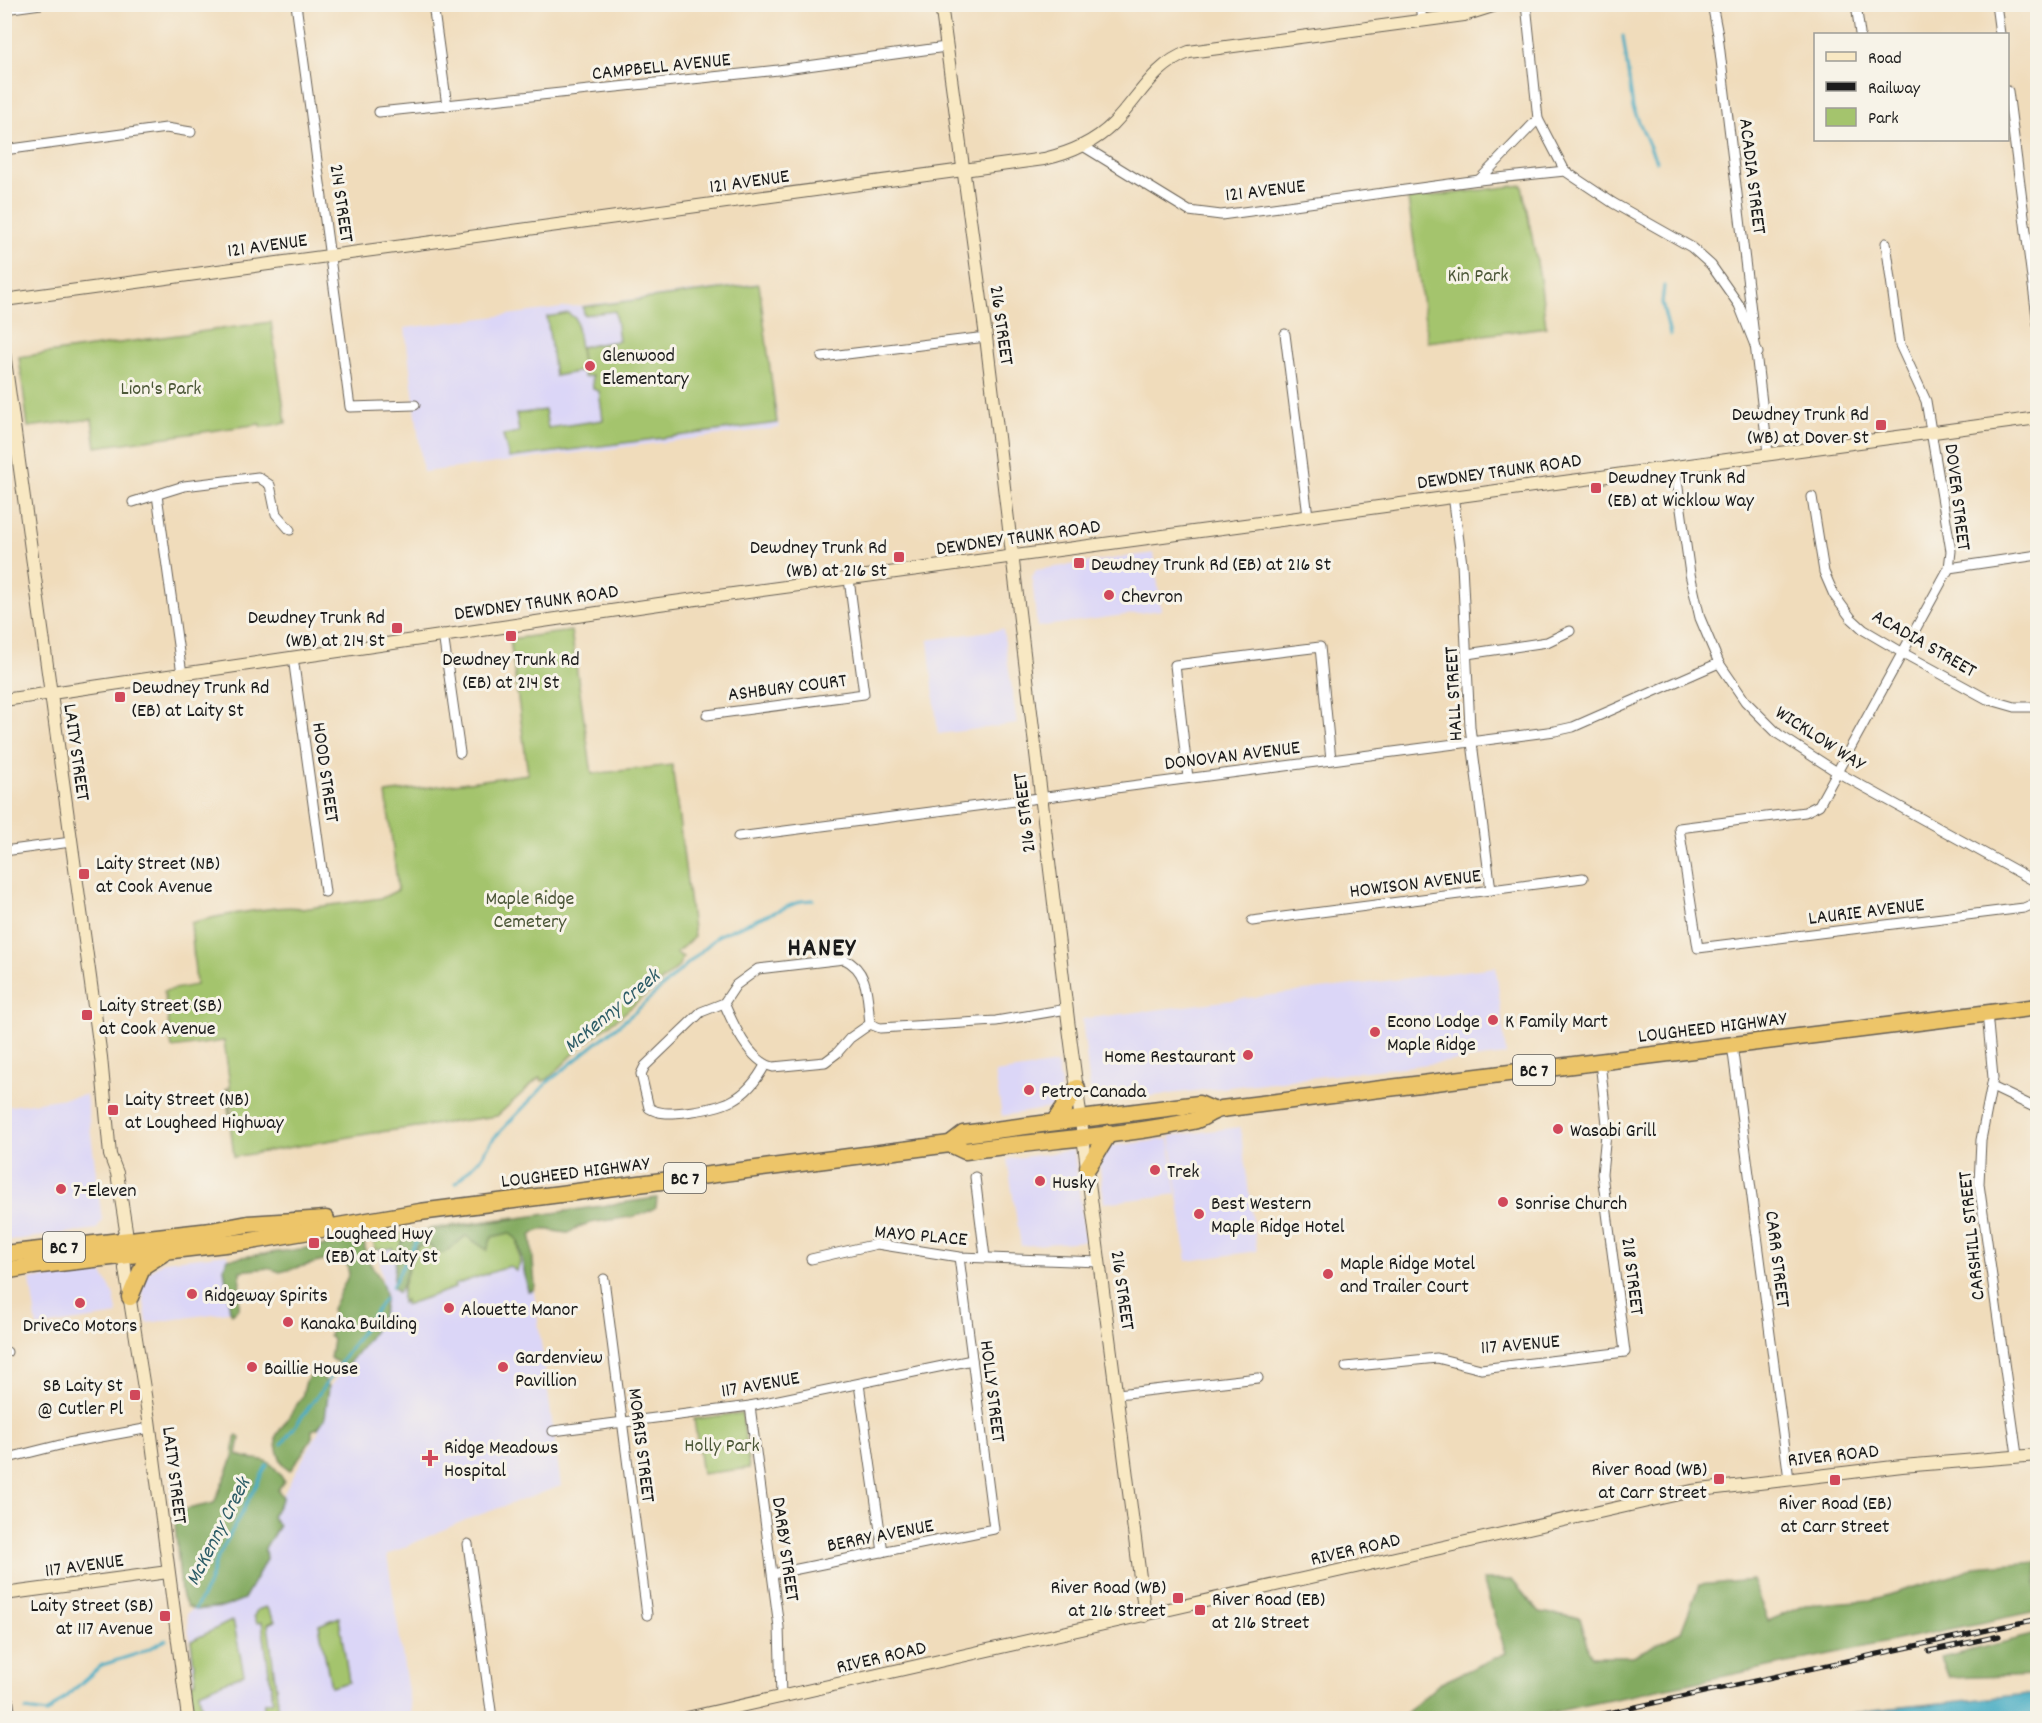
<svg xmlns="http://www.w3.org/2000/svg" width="2042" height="1723" viewBox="0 0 2042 1723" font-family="Dekko,sans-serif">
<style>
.built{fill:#dbd6f7}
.green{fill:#a4c46d;stroke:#607044;stroke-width:1.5}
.forest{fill:#83aa60;stroke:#50633e;stroke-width:1.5}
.water{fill:#42aac2;stroke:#2f636f;stroke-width:1.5}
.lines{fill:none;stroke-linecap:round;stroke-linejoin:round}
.stream{stroke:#42aac2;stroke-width:3}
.street-casing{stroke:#665f54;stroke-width:11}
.secondary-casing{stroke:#665f54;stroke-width:14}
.highway-casing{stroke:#665f54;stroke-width:19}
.street{stroke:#fff;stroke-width:9}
.secondary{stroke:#f8e8c3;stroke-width:12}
.highway{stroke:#edc569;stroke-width:16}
.rail-casing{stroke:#1c1c1c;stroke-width:5}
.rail{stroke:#f7f3e8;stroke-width:3;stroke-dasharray:9;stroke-linecap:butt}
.poi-dot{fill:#d1495b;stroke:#f7f3e8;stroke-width:2}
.labels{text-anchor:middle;stroke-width:6;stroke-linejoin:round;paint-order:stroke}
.shield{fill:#f7f3e8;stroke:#5e5c59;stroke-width:1.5}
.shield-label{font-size:18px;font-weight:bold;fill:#1c1c1c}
.street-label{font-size:20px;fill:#1c1c1c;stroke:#f7f3e8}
.park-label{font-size:20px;fill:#4c5738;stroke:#f7f3e8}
.poi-label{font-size:20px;fill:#1c1c1c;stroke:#f7f3e8;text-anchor:start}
.water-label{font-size:21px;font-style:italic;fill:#2d5c67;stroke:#f7f3e8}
.district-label{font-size:26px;font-weight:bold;letter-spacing:1.5px;fill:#1c1c1c;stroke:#f7f3e8}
</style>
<rect width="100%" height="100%" fill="#f7f3e8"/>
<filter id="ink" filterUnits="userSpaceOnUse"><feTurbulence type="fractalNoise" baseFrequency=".0167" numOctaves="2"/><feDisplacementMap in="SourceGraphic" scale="12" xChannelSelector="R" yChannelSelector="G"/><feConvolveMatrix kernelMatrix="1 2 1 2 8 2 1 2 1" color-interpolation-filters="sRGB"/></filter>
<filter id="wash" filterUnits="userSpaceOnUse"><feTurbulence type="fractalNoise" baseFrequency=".008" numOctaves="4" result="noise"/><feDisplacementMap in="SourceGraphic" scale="24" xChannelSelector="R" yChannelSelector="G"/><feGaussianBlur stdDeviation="1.35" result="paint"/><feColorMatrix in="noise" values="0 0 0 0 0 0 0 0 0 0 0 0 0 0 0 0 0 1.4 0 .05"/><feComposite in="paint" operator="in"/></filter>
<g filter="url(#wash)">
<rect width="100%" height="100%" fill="#f0dcbb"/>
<!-- built -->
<g class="built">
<polygon points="758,283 779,428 423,472 405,328"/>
<polygon points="1154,553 1161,610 1037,627 1032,577 1036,570"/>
<polygon points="1003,629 1017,724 938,734 928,640"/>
<polygon points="1496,967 1506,1055 1100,1102 1091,1098 1082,1019"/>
<polygon points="1057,1064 1061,1084 1059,1097 1050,1108 1002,1116 995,1073"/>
<polygon points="86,1095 102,1220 97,1229 5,1241 5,1107"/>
<polygon points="1240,1127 1257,1251 1187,1261 1170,1136"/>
<polygon points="1169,1139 1177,1194 1104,1203 1099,1160 1110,1146"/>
<polygon points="1074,1150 1085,1241 1021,1246 1007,1159"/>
<polygon points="524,1221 561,1486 465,1520 387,1555 412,1718 267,1718 266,1715 197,1718 187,1614 251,1552 319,1430 324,1395 360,1346 384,1291 376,1238"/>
<polygon points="228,1254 235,1311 147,1323 142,1287 145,1276 154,1268 164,1261"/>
<polygon points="102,1273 113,1293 118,1315 37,1327 30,1279"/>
</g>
<!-- green -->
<g class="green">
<polygon points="1522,185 1540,278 1546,327 1428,342 1408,199"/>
<polygon points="759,284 777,423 509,458 503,435 519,432 516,414 545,410 548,428 603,420 599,391 593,389 592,376 584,377 580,347 619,341 615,311 584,315 583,307"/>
<polygon points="568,313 576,319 583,371 555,376 547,317"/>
<polygon points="271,322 286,423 261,427 260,424 96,447 92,419 28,427 19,357"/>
<path d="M571,631L592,774L672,765L694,937L676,953L683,957L678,967L622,1015L583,1045L548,1079L542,1081L540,1077L497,1116L373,1133L234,1157L226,1089L228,1088L231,1116L235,1122L224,1041L172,1048L164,991L196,985L191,923C207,918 292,902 302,909L382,898L398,890L386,793L528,774L510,639Z"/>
<path d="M515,1217L520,1264L516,1271L510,1266L454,1285L455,1288L405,1305V1300L402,1303C399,1285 417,1245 427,1229Z"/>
<polygon points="398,1233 409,1234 403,1239 396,1260 393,1248 375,1250 373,1236"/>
<polygon points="742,1413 749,1468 702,1474 694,1419"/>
<polygon points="266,1607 275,1621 268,1624 279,1712 273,1710 267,1714 248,1717 264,1712 264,1703 273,1701 262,1622 257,1623 254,1616 257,1610"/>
<polygon points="339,1617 349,1682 331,1687 319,1625"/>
<polygon points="233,1620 244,1674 199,1692 203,1718 193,1718 190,1694 192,1683 196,1682 191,1641"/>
</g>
<!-- forest -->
<g class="forest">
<path d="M657,1198L656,1207C630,1225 594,1214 569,1233C554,1233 543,1224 531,1236L535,1286L532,1291H528L518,1240L509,1233L492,1237L487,1250L466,1236L444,1253L437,1252L430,1245L417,1246C405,1259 409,1279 398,1293L393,1288C394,1270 395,1246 409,1234Z"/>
<path d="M362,1237C367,1243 363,1252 367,1259C372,1267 378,1274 382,1283C395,1315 364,1343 346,1367L330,1358L333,1340L329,1335L335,1321L332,1309L349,1274L346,1260L335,1258L280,1272L269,1268L240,1271L239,1308L232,1314L230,1311L224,1268L227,1259L329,1245Z"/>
<path d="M319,1372L329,1387L325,1418L318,1428L312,1430V1439L290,1471C280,1465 275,1447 276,1436L302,1397L306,1381L312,1373Z"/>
<path d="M237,1436L240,1438L237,1454C260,1466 265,1449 284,1481L278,1490L283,1497L272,1517L279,1525L265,1549L266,1559L262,1567L244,1599L224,1607L195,1610L187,1606L181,1593L174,1512L214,1503L233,1458L235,1438Z"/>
<polygon points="2037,1562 2037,1611 1524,1718 1401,1718 1439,1684 1506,1653 1483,1580 1512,1580 1539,1612 1580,1618 1591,1656 1633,1656 1681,1632 1699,1585 1752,1580 1768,1621 1805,1605 1871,1600 1962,1573 1974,1567"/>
<polygon points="2037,1634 2037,1675 1949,1678 1941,1658"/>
</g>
<!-- water -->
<polygon class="water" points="2037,1693 2037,1718 1834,1718 1873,1710"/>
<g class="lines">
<!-- stream -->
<g class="stream">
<polyline points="1623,36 1633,108 1656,161"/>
<polyline points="1664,286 1662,303 1670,335"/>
<polyline points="456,1183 479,1160 494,1138 548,1082 635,1012 719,935 801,901 813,900"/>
<polyline points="392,1287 416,1241"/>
<polyline points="339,1365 384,1299"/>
<polyline points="282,1444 334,1373"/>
<polyline points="195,1609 208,1586 216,1561 267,1465"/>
<polyline points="26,1710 47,1713 102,1665 140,1653 166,1640"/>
</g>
</g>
</g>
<g filter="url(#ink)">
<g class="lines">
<!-- street casing -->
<g class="street-casing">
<g id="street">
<polyline points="296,4 350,407 415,405"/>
<polyline points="433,4 447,106"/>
<polyline points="1420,4 1422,21"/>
<polyline points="1526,4 1538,119 1565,171"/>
<polyline points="1712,4 1718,35 1768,453"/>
<polyline points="1856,4 1860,34"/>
<polyline points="1996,4 2000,34"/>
<polyline points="4,9 41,4"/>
<polyline points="2008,91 2038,325"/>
<polyline points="379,112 778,70 946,47"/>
<polyline points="1083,146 1189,211 1221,215 1479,180 1565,171 1613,203 1691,247 1711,265 1739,305 1758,353"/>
<polyline points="4,150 166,128 191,132"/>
<polyline points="1479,180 1538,119"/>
<polyline points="1886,243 1900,345 1926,401 1951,551 1949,568 1819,805 1805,812 1679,828 1698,948 2024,908 2038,902"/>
<polyline points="1285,334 1308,516"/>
<polyline points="822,357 986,337"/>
<polyline points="1675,466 1690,574 1700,618 1719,663 1745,701 1778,734 1837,772 2038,883"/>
<polyline points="157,495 182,674"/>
<polyline points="1453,495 1462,564 1470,727 1491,890"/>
<polyline points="1812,497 1824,572 1834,595 1851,618 1864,630 1903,653 1987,699 2015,707 2038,707"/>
<polyline points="133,502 184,486 258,477 270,485 276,514 290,530"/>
<polyline points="1949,568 2038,555"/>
<polyline points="443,634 460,753"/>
<polyline points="1467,654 1547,642 1570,631"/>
<polyline points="293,657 325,892"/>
<polyline points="707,715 864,694 849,579"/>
<polyline points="1188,778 1175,665 1320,647 1331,760"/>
<polyline points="738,837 1555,731 1573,727 1719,663"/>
<polyline points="4,851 71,842"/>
<polyline points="1252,921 1583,878"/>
<path d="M724,1003C733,1024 749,1061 773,1067L825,1062L837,1053L850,1038L870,1024L880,1028L996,1021L1067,1009"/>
<path d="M724,1003L701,1012L645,1066L641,1074L649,1108C661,1115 671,1113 685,1112C723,1108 746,1101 765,1065"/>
<path d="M724,1003L736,985L758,969L844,959C870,971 867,999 870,1024"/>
<polyline points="1987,1013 1993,1078 1981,1140 1979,1184 2017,1455"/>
<polyline points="1732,1045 1789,1479"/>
<polyline points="1992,1087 2038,1109"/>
<polyline points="975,1177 985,1257"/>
<polyline points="811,1259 877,1244 959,1257 1100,1262"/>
<polyline points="604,1279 647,1615"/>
<polyline points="4,1352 7,1352"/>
<polyline points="1346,1367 1437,1358 1481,1369 1625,1352 1602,1174 1607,1124 1600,1062"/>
<polyline points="859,1384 883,1552"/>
<polyline points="1118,1394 1258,1378"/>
<polyline points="750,1406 779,1627 781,1698"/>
<polyline points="553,1431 750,1406 972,1360"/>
<polyline points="4,1459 68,1443 150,1428"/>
<polyline points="468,1544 492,1718"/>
<polyline points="773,1574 994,1529 959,1257"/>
<polyline points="4,1668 11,1718"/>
</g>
</g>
<!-- secondary casing -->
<g class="secondary-casing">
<g id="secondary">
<polyline points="941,4 986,337 1069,1028 1145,1616"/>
<path d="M4,300L1044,159C1070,153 1094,143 1113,124C1139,98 1153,65 1189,52L1464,15L1499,4"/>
<polyline points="4,353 101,1057 110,1155 117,1173 126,1230 123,1236 125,1269 149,1420 188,1718"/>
<polyline points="4,700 659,604 2038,418"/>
<polyline points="4,1594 168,1572"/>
<polyline points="687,1718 1692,1491 1902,1466 2038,1455"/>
</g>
</g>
<!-- highway casing -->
<g class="highway-casing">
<g id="highway">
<polyline points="1055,1121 1077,1088"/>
<polyline points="950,1144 963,1134 1199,1104 1213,1110"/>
<polyline points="1088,1167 1109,1133"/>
<polyline points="4,1254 211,1231 248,1224 326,1219"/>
<path d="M4,1271L33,1266L251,1241L420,1212L950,1144L965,1151C1040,1140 1118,1137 1193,1121C1203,1119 1210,1111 1221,1109L2038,1007"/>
<polyline points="130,1297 143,1266 162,1254"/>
</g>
</g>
<!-- street -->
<use href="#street" class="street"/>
<!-- secondary -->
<use href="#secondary" class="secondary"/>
<!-- highway -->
<use href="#highway" class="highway"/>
<!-- rail casing -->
<g class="rail-casing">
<g id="rail">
<polyline points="1929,1651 1999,1636"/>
<polyline points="1585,1718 2038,1619"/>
</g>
</g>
<!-- rail -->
<use href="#rail" class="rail"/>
</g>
</g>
<!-- markers -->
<g class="poi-dot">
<circle cx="590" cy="366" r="6"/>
<rect x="1875" y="419" width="12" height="12" rx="3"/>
<rect x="1590" y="482" width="12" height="12" rx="3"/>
<rect x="893" y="551" width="12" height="12" rx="3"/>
<rect x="1073" y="557" width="12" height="12" rx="3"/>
<circle cx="1109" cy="595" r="6"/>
<rect x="391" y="622" width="12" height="12" rx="3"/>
<rect x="505" y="630" width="12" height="12" rx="3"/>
<rect x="114" y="691" width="12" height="12" rx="3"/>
<rect x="78" y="868" width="12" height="12" rx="3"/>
<rect x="81" y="1009" width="12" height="12" rx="3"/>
<circle cx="1493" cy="1020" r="6"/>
<circle cx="1375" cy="1032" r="6"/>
<circle cx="1248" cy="1055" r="6"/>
<circle cx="1029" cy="1090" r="6"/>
<rect x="107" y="1104" width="12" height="12" rx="3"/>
<circle cx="1558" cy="1129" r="6"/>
<circle cx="1155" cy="1170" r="6"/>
<circle cx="1040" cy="1181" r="6"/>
<circle cx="61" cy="1189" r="6"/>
<circle cx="1503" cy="1202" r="6"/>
<circle cx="1199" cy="1214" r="6"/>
<rect x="308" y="1237" width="12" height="12" rx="3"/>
<circle cx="1328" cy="1274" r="6"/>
<circle cx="192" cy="1294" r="6"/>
<circle cx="80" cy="1303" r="6"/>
<circle cx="449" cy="1308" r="6"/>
<circle cx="288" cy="1322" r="6"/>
<circle cx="252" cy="1367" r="6"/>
<circle cx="503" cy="1367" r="6"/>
<rect x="129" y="1389" width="12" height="12" rx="3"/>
<path d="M427 1449h6v6h6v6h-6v6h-6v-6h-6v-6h6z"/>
<rect x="1713" y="1473" width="12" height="12" rx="3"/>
<rect x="1829" y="1474" width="12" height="12" rx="3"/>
<rect x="1172" y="1592" width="12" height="12" rx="3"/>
<rect x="1194" y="1604" width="12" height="12" rx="3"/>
<rect x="159" y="1610" width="12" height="12" rx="3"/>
</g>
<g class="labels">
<!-- shield labels -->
<g class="shield">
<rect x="1513" y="1055" width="42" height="30" rx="4.5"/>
<rect x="664" y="1163" width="42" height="30" rx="4.5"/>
<rect x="43" y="1232" width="42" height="30" rx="4.5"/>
</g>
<g class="shield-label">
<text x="1534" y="1076">BC 7</text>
<text x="685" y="1184">BC 7</text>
<text x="64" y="1253">BC 7</text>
</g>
<!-- street labels -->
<g class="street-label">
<text transform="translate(661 65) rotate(-6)" y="7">CAMPBELL AVENUE</text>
<text transform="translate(1754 176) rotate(83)" y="7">ACADIA STREET</text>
<text transform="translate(749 180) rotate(-8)" y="7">121 AVENUE</text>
<text transform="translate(1265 189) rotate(-7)" y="7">121 AVENUE</text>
<text transform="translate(343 203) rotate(82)" y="7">214 STREET</text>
<text transform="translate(267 244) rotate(-8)" y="7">121 AVENUE</text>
<text transform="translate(1003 325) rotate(82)" y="7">216 STREET</text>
<text transform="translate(1499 470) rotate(-8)" y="7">DEWDNEY TRUNK ROAD</text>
<text transform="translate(1959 497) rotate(83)" y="7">DOVER STREET</text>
<text transform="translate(1018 536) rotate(-8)" y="7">DEWDNEY TRUNK ROAD</text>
<text transform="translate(536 601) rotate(-8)" y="7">DEWDNEY TRUNK ROAD</text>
<text transform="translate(1925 642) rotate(30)" y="7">ACADIA STREET</text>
<text transform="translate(787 686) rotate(-7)" y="7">ASHBURY COURT</text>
<text transform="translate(1452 694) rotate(-93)" y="7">HALL STREET</text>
<text transform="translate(1821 737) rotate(33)" y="7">WICKLOW WAY</text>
<text transform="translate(78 752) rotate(82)" y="7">LAITY STREET</text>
<text transform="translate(1232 754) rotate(-7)" y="7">DONOVAN AVENUE</text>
<text transform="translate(327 772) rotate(82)" y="7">HOOD STREET</text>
<text transform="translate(1023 813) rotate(-97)" y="7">216 STREET</text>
<text transform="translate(1415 882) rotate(-7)" y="7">HOWISON AVENUE</text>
<text transform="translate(1866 910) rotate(-7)" y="7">LAURIE AVENUE</text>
<text transform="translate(1712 1026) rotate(-7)" y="7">LOUGHEED HIGHWAY</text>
<text transform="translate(575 1171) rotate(-7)" y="7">LOUGHEED HIGHWAY</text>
<text transform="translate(921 1234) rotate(5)" y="7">MAYO PLACE</text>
<text transform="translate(1970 1236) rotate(-96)" y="7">CARSHILL STREET</text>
<text transform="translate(1779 1259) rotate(83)" y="7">CARR STREET</text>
<text transform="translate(1634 1276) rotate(83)" y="7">218 STREET</text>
<text transform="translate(1124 1290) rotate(82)" y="7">216 STREET</text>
<text transform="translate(1520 1343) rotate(-5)" y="7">117 AVENUE</text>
<text transform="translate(760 1383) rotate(-10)" y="7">117 AVENUE</text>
<text transform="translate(994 1391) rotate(83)" y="7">HOLLY STREET</text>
<text transform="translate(643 1445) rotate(83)" y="7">MORRIS STREET</text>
<text transform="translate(1833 1454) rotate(-6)" y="7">RIVER ROAD</text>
<text transform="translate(176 1475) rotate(83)" y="7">LAITY STREET</text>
<text transform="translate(880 1534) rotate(-11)" y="7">BERRY AVENUE</text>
<text transform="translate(1355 1548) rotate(-13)" y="7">RIVER ROAD</text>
<text transform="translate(787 1549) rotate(82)" y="7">DARBY STREET</text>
<text transform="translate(84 1564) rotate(-8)" y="7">117 AVENUE</text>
<text transform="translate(881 1656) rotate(-13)" y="7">RIVER ROAD</text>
</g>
<!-- park labels -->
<g class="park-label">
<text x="1478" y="281">Kin Park</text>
<text x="161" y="394">Lion's Park</text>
<text x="530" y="904">Maple Ridge<tspan x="530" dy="23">Cemetery</tspan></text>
<text x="722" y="1451">Holly Park</text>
</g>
<!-- poi labels -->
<g class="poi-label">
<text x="602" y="361">Glenwood<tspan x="602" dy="23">Elementary</tspan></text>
<text x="1869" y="420" text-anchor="end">Dewdney Trunk Rd<tspan x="1869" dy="23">(WB) at Dover St</tspan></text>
<text x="1608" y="483">Dewdney Trunk Rd<tspan x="1608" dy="23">(EB) at Wicklow Way</tspan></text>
<text x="887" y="553" text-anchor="end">Dewdney Trunk Rd<tspan x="887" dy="23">(WB) at 216 St</tspan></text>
<text x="1091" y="570">Dewdney Trunk Rd (EB) at 216 St</text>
<text x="1121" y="602">Chevron</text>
<text x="385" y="623" text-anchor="end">Dewdney Trunk Rd<tspan x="385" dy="23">(WB) at 214 St</tspan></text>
<text x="511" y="665" text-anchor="middle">Dewdney Trunk Rd<tspan x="511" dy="23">(EB) at 214 St</tspan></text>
<text x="132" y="693">Dewdney Trunk Rd<tspan x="132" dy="23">(EB) at Laity St</tspan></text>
<text x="96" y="869">Laity Street (NB)<tspan x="96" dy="23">at Cook Avenue</tspan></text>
<text x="99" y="1011">Laity Street (SB)<tspan x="99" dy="23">at Cook Avenue</tspan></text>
<text x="1387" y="1027">Econo Lodge<tspan x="1387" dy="23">Maple Ridge</tspan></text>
<text x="1505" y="1027">K Family Mart</text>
<text x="1236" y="1062" text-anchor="end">Home Restaurant</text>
<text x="1041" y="1097">Petro-Canada</text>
<text x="125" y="1105">Laity Street (NB)<tspan x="125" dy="23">at Lougheed Highway</tspan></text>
<text x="1570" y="1136">Wasabi Grill</text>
<text x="1167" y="1177">Trek</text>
<text x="1052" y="1188">Husky</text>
<text x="73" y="1196">7-Eleven</text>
<text x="1211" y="1209">Best Western<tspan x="1211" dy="23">Maple Ridge Hotel</tspan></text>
<text x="1515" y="1209">Sonrise Church</text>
<text x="326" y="1239">Lougheed Hwy<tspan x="326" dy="23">(EB) at Laity St</tspan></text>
<text x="1340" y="1269">Maple Ridge Motel<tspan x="1340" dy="23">and Trailer Court</tspan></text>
<text x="204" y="1301">Ridgeway Spirits</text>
<text x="461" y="1315">Alouette Manor</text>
<text x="300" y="1329">Kanaka Building</text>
<text x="80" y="1331" text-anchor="middle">DriveCo Motors</text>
<text x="515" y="1363">Gardenview<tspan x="515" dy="23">Pavillion</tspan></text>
<text x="264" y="1374">Baillie House</text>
<text x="123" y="1391" text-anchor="end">SB Laity St<tspan x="123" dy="23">@ Cutler Pl</tspan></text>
<text x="444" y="1453">Ridge Meadows<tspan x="444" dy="23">Hospital</tspan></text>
<text x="1707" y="1475" text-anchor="end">River Road (WB)<tspan x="1707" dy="23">at Carr Street</tspan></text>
<text x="1835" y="1509" text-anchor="middle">River Road (EB)<tspan x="1835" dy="23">at Carr Street</tspan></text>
<text x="1166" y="1593" text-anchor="end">River Road (WB)<tspan x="1166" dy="23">at 216 Street</tspan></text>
<text x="1212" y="1605">River Road (EB)<tspan x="1212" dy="23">at 216 Street</tspan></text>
<text x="153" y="1611" text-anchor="end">Laity Street (SB)<tspan x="153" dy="23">at 117 Avenue</tspan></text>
</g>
<!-- water labels -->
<g class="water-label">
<text transform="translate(611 1010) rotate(-40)" y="7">McKenny Creek</text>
<text transform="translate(217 1531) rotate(-63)" y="7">McKenny Creek</text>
</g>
<!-- district labels -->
<g class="district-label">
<text x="822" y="955">HANEY</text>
</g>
</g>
<!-- margin -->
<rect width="2042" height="1723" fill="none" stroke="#f7f3e8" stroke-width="24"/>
<!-- legend -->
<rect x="1814" y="33" width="195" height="108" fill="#f7f3e8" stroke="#9f9d96" stroke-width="1.5"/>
<rect x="1826" y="52" width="30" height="9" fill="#f8e8c3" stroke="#9f9d96" stroke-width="1.5"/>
<text x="1868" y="63" font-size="18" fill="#1c1c1c">Road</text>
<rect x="1826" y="82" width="30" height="9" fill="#1c1c1c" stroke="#9f9d96" stroke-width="1.5"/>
<text x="1868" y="93" font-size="18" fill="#1c1c1c">Railway</text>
<rect x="1826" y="108" width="30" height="18" fill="#a4c46d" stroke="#9f9d96" stroke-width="1.5"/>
<text x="1868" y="123" font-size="18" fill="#1c1c1c">Park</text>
</svg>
